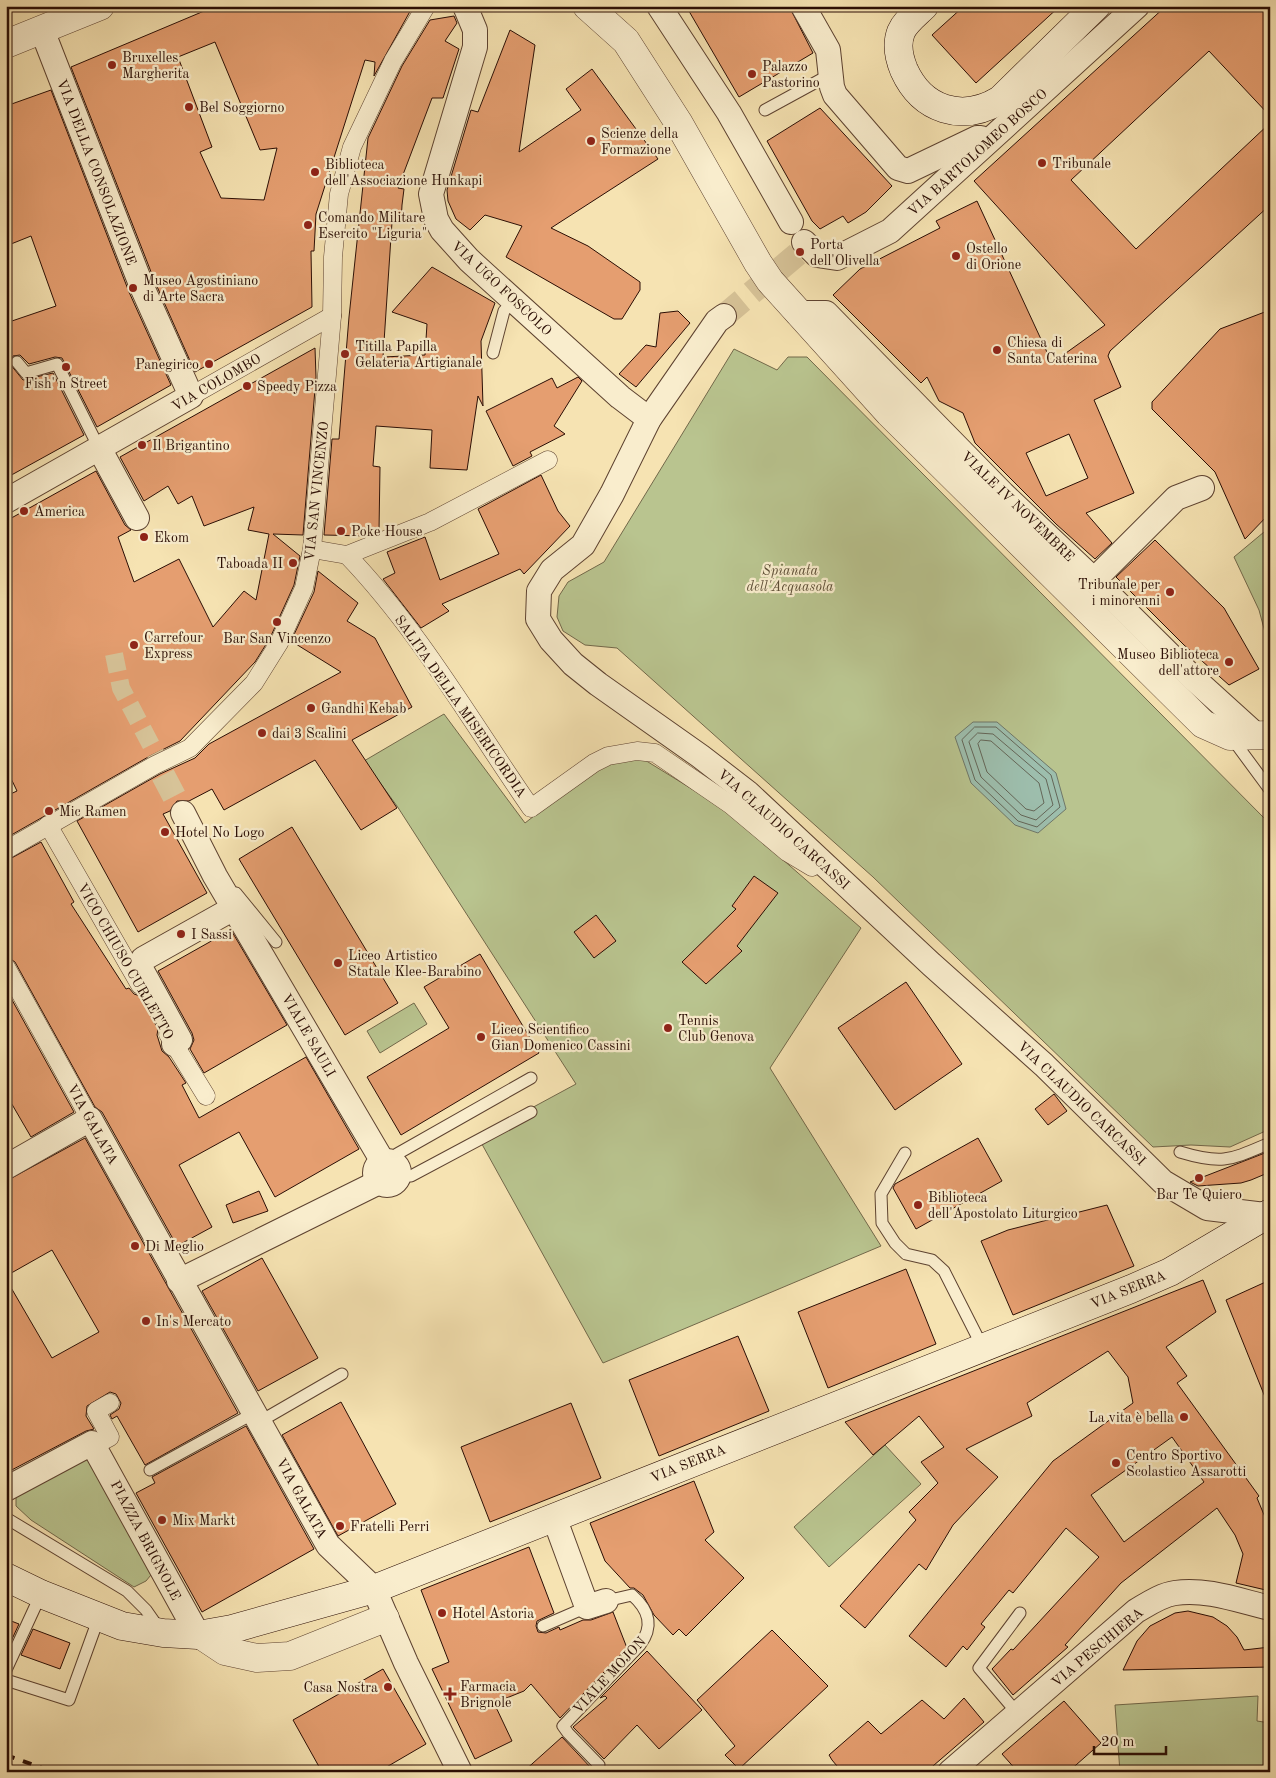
<svg xmlns="http://www.w3.org/2000/svg" width="1276" height="1778" viewBox="0 0 1276 1778" font-family="'Old Standard TT',serif">
<style>
.green{fill:#b9c48f;stroke:#72684a}
.water{fill:#9dbead;stroke:#6f7769}
.lines{fill:none;stroke-linecap:round;stroke-linejoin:round}
.shore{stroke:#646658;stroke-width:1}
.building{fill:#e59e70;stroke:#2a0d04;fill-rule:evenodd}
.pedestrian-tunnel{stroke:#d7c398;stroke-width:18;stroke-dasharray:18 9;stroke-linecap:butt}
.minor-tunnel{stroke:#d7c398;stroke-width:24;stroke-dasharray:24 12;stroke-linecap:butt}
.service-casing{stroke:#5d4230;stroke-width:13}
.pedestrian-casing{stroke:#5d4230;stroke-width:19}
.minor-casing{stroke:#5d4230;stroke-width:26}
.tertiary-casing{stroke:#5d4230;stroke-width:29}
.secondary-casing{stroke:#2a0d04;stroke-width:29}
.service{stroke:#f9edcd;stroke-width:11}
.pedestrian{stroke:#f9edcd;stroke-width:18}
.minor{stroke:#f9edcd;stroke-width:24}
.tertiary{stroke:#f9edcd;stroke-width:28}
.secondary{stroke:#f9edcd;stroke-width:28}
.rail{stroke:#2a0d04;stroke-width:4;stroke-dasharray:9 9;stroke-linecap:butt}
.poi-dot{fill:#8f2418;stroke:#f9edcd;stroke-width:2}
.labels{text-anchor:middle;stroke-width:4.5;stroke-linejoin:round;paint-order:stroke}
.poi-label{font-size:14px;fill:#2a0d04;stroke:#f9edcd;text-anchor:start}
.street-label{font-size:14px;fill:#2a0d04;stroke:#f9edcd}
.park-label{font-size:14px;font-style:italic;fill:#5c4d35;stroke:#f9edcd}
</style>
<rect width="100%" height="100%" fill="#f6e3b2"/>
<filter id="stains"><feTurbulence type="fractalNoise" baseFrequency=".004" numOctaves="4"/><feColorMatrix values="0 0 0 0 .2 0 0 0 0 .09 0 0 0 0 .02 0 0 0 .5 -.17"/></filter>
<radialGradient id="worn" r=".72"><stop offset=".6" stop-color="#630" stop-opacity="0"/><stop offset="1" stop-color="#630" stop-opacity=".3"/></radialGradient>
<!-- green -->
<g class="green">
<polygon points="734,349 777,370 788,357 807,357 1270,824 1270,1129 1230,1147 1191,1145 1153,1147 873,877 617,648 585,645 563,631 557,617 559,596 568,582 604,562"/>
<polygon points="1270,527 1270,651 1259,610 1234,557"/>
<polygon points="444,714 525,823 596,768 640,757 726,810 861,928 770,1068 881,1246 603,1363 478,1137 576,1084 397,806 364,761"/>
<polygon points="414,1003 427,1024 380,1053 367,1031"/>
<polygon points="885,1445 921,1484 829,1567 794,1527"/>
<polygon points="95,1455 155,1570 146,1581 134,1587 31,1520 16,1506 16,1496"/>
<polygon points="1258,1696 1257,1721 1270,1723 1270,1772 1120,1772 1115,1705"/>
</g>
<!-- water -->
<polygon class="water" points="973,722 997,722 1056,773 1066,809 1038,833 1015,825 971,783 955,737"/>
<g class="lines">
<!-- shore -->
<g class="shore">
<polygon points="975,727 996,727 1051,775 1060,807 1037,827 1018,821 975,780 962,740"/>
<polygon points="978,733 993,734 1046,779 1053,805 1036,820 1021,815 981,777 969,742"/>
<polygon points="981,740 991,741 1039,783 1044,803 1034,811 1026,809 987,772 978,744"/>
</g>
</g>
<!-- building -->
<g class="building">
<path d="M216,6H413L374,76L375,62L365,60L316,214L314,251H311L312,307L195,372L155,282L71,67ZM215,42L260,150L277,148L264,200L221,198L200,152L212,147L178,57Z"/>
<polygon points="686,6 789,6 813,53 739,97"/>
<polygon points="964,6 1060,6 976,83 932,35"/>
<path d="M1166,6H1270V116L1209,51L1071,180L1136,249L1270,123V205L1110,351L1108,356L1121,387L1094,400L1134,493L1086,513L1112,543L1095,559L1056,524L975,443L963,413L939,401L927,377L921,383L833,295L860,269L940,228L936,221L977,201L1052,363L1105,325L974,181ZM1069,434L1088,478L1046,496L1026,453Z"/>
<polygon points="454,16 457,23 445,41 459,49 443,98 432,98 398,188 404,189 402,205 401,223 392,222 383,357 425,355 427,324 392,312 432,267 495,303 481,341 483,406 478,396 467,470 430,468 432,430 376,426 373,466 380,467 379,531 367,536 324,535 332,439 339,439 349,317 368,138 402,66 430,20"/>
<polygon points="510,30 535,45 519,152 581,110 566,89 592,69 658,159 551,228 588,246 640,282 640,290 622,319 614,319 506,257 522,226 485,215 470,230 456,219 448,201 447,190 471,110 478,112"/>
<polygon points="51,90 129,292 171,385 97,427 62,358 55,357 29,364 20,355 13,356 10,364 23,380 53,373 84,435 6,478 6,323 56,306 31,236 6,246 6,106"/>
<polygon points="820,108 892,186 866,212 848,223 843,216 820,229 812,221 767,141"/>
<polygon points="1270,310 1270,513 1245,539 1215,472 1152,409 1152,402 1220,329"/>
<polygon points="678,311 690,323 636,387 619,374 646,345 656,347 660,313"/>
<polygon points="315,348 316,377 303,535 273,534 300,556 294,585 270,638 255,662 180,741 150,756 6,838 6,796 17,791 6,768 6,521 96,471 125,525 131,530 118,537 134,582 179,559 213,627 244,591 256,600 269,534 248,530 254,507 204,526 192,496 178,504 168,486 144,501 120,457"/>
<polygon points="578,377 582,381 554,426 565,434 530,452 532,456 513,466 486,411 552,378 557,388"/>
<polygon points="541,475 558,511 570,526 524,574 520,569 442,604 449,611 421,628 383,579 395,573 387,552 425,537 440,580 499,554 478,509"/>
<polygon points="1155,540 1224,608 1259,669 1229,685 1184,645 1116,577"/>
<polygon points="318,571 358,603 347,621 375,638 412,707 352,740 397,808 361,830 315,760 224,810 212,789 189,801 177,801 170,811 163,814 207,893 138,932 77,821 160,774 195,758 209,744 341,672 291,641 314,592"/>
<polygon points="292,827 398,1003 345,1035 239,859"/>
<polygon points="41,842 74,902 71,904 126,989 129,988 134,994 140,996 158,1029 157,1035 162,1051 169,1057 186,1083 182,1085 199,1118 306,1057 359,1149 275,1197 239,1132 179,1165 212,1227 177,1246 102,1112 95,1107 15,962 6,956 6,861"/>
<polygon points="754,876 778,893 737,946 742,951 706,984 682,962 736,909 732,906"/>
<polygon points="596,915 616,941 594,958 574,932"/>
<polygon points="231,930 287,1025 204,1073 190,1049 194,1040 192,1033 158,971"/>
<polygon points="480,954 539,1053 401,1135 367,1077 449,1028 424,987"/>
<polygon points="906,982 962,1064 895,1110 838,1028"/>
<polygon points="6,989 74,1112 31,1137 6,1094"/>
<polygon points="1054,1094 1067,1111 1048,1125 1035,1109"/>
<polygon points="85,1138 238,1413 145,1465 117,1416 112,1419 110,1415 119,1409 121,1403 116,1394 110,1392 87,1406 86,1416 94,1429 86,1431 6,1473 6,1279 52,1358 99,1332 52,1250 6,1276 6,1181"/>
<polygon points="978,1138 1002,1181 916,1229 893,1188 895,1184"/>
<polygon points="1270,1151 1270,1172 1251,1180 1241,1183 1198,1186 1190,1182"/>
<polygon points="259,1191 268,1211 233,1223 226,1205"/>
<polygon points="1107,1205 1134,1266 1013,1315 981,1241 1008,1230"/>
<polygon points="262,1258 318,1358 258,1391 202,1291"/>
<polygon points="906,1269 936,1344 828,1388 798,1312"/>
<path d="M1203,1280L1216,1312L1166,1347L1187,1376L1177,1383L1259,1496L1257,1498L1270,1529V1591L1236,1583L1243,1554L1235,1535L1217,1508L1121,1583L1065,1645L1068,1647L1013,1695L992,1669L1011,1649L1013,1650L1099,1557L1066,1528L1013,1593L1009,1590L981,1624L985,1627L967,1650L963,1646L946,1667L909,1636L1053,1461L1133,1403L1128,1377L1108,1351L1027,1403L1032,1416L966,1449L998,1477L953,1525L926,1570L919,1564L865,1628L840,1606L916,1520L909,1512L938,1483L921,1462L944,1447L919,1416L873,1455L845,1422ZM1172,1437L1204,1482L1124,1542L1091,1495Z"/>
<polygon points="1270,1280 1270,1407 1269,1407 1226,1300"/>
<polygon points="738,1336 769,1411 659,1456 629,1380"/>
<polygon points="341,1402 396,1504 338,1536 282,1435"/>
<polygon points="571,1403 601,1478 490,1522 461,1447"/>
<polygon points="246,1426 314,1549 202,1612 136,1493 155,1483 152,1477"/>
<polygon points="694,1481 714,1532 705,1540 744,1578 686,1636 679,1629 673,1635 654,1615 643,1595 634,1588 630,1588 605,1561 590,1523"/>
<polygon points="529,1547 554,1613 537,1621 536,1626 538,1632 546,1633 559,1627 560,1630 583,1620 591,1620 613,1612 627,1648 560,1718 531,1684 524,1691 494,1703 512,1741 475,1759 432,1669 449,1662 421,1590"/>
<polygon points="1188,1611 1213,1617 1227,1626 1237,1637 1244,1650 1270,1647 1270,1667 1123,1670 1137,1641 1150,1626 1175,1613"/>
<polygon points="6,1619 19,1624 7,1650 6,1650"/>
<polygon points="33,1629 70,1643 60,1669 21,1655"/>
<polygon points="772,1630 828,1686 739,1769 725,1755 735,1746 697,1700"/>
<polygon points="647,1651 702,1710 659,1749 637,1725 604,1759 573,1727 607,1698 605,1696 600,1698"/>
<polygon points="383,1669 426,1744 378,1772 322,1772 293,1720"/>
<polygon points="964,1698 984,1722 926,1772 842,1772 832,1760 829,1755 868,1721 881,1734 922,1700 944,1719"/>
<polygon points="1064,1701 1101,1743 1068,1772 1018,1772 1002,1754"/>
<polygon points="562,1737 593,1770 591,1772 523,1772"/>
</g>
<g class="lines">
<!-- pedestrian-tunnel -->
<polyline class="pedestrian-tunnel" points="114,654 121,688 160,762"/>
<!-- minor-tunnel -->
<g class="minor-tunnel">
<polyline points="724,316 800,252"/>
<polyline points="163,775 183,813"/>
</g>
<!-- service casing -->
<g class="service-casing">
<g id="service">
<polyline points="765,110 831,74"/>
<polyline points="493,353 504,311 514,300"/>
<polyline points="17,362 26,373 57,364 99,448"/>
<polyline points="1231,737 1270,790"/>
<polyline points="236,893 276,942"/>
<path d="M1180,1152C1223,1165 1230,1160 1270,1143"/>
<polyline points="905,1153 881,1194 882,1223 895,1243 906,1254 932,1260 944,1271 983,1348"/>
<polyline points="392,1162 397,1154 531,1078"/>
<polyline points="399,1176 411,1176 531,1112"/>
<polyline points="259,1422 342,1374"/>
<polyline points="150,1470 254,1413"/>
<polyline points="6,1518 127,1591 146,1610 160,1630"/>
<polyline points="543,1626 587,1607"/>
<polyline points="6,1670 41,1594"/>
<polyline points="6,1680 69,1700 99,1617"/>
<polyline points="1018,1714 979,1668 1020,1613"/>
<path d="M599,1765L568,1733L563,1726L640,1645C654,1626 649,1610 632,1595L606,1601"/>
</g>
</g>
<!-- pedestrian casing -->
<g class="pedestrian-casing">
<g id="pedestrian">
<polyline points="191,396 332,316"/>
<polyline points="312,549 347,555 430,522 548,460"/>
<path d="M347,555C419,630 472,723 531,808L594,763L608,756L637,751L655,753L731,805L787,852L812,867"/>
<polyline points="48,825 140,985"/>
<polyline points="6,850 155,765 190,748 254,683 279,643 304,588 312,549 332,316 333,257 339,194 352,147 393,61 426,6"/>
<polyline points="6,967 90,1119"/>
<polyline points="168,1034 206,1096"/>
<polyline points="95,1445 110,1437 96,1411 110,1403"/>
</g>
</g>
<!-- minor casing -->
<g class="minor-casing">
<g id="minor">
<polyline points="465,6 475,30 475,47 431,194 436,219 442,230 469,260 620,397 649,419"/>
<polyline points="659,6 729,113 791,222"/>
<polyline points="803,6 828,50 832,87 835,95 898,168 908,171 977,138 981,138 986,142"/>
<polyline points="804,242 817,255 837,258 890,231 1137,6"/>
<polyline points="797,313 826,313 1003,494 1094,580 1193,678 1257,736"/>
<polyline points="724,316 717,321 649,419 612,494 583,545 552,570 539,591 538,619 551,640 573,664 598,684 700,756 748,793 931,964 1044,1065 1163,1182 1207,1208 1265,1215"/>
<polyline points="99,448 137,518"/>
<polyline points="6,501 191,396 142,287 42,30"/>
<polyline points="1094,580 1176,498 1202,488"/>
<polyline points="183,813 215,876 383,1162"/>
<polyline points="174,1044 180,1040 140,967 143,959 234,908"/>
<circle cx="387" cy="1173" r="12"/>
<polyline points="6,1167 90,1119 328,1545 374,1589 406,1663 460,1772"/>
<polyline points="179,1281 379,1182"/>
<polyline points="6,1489 92,1443 198,1635"/>
<polyline points="554,1517 587,1607 606,1601"/>
<path d="M950,1772L1136,1611C1148,1604 1161,1595 1175,1593C1206,1588 1240,1601 1270,1608"/>
</g>
</g>
<!-- tertiary casing -->
<g class="tertiary-casing">
<g id="tertiary">
<polyline points="587,6 626,41 678,122 758,263 770,281 889,413 1203,724 1230,736 1270,735"/>
<polyline points="6,44 100,6"/>
<polyline points="201,1635 225,1651 257,1658 290,1656 385,1618"/>
</g>
</g>
<!-- secondary casing -->
<g class="secondary-casing">
<g id="secondary">
<path d="M924,6C916,14 905,22 901,32C896,45 899,58 904,70C922,110 962,123 1000,100L1096,6"/>
<polyline points="6,1577 41,1594 122,1626 163,1633 198,1635 232,1629 374,1589 1131,1289 1170,1272 1270,1213"/>
</g>
</g>
<!-- service -->
<use href="#service" class="service"/>
<!-- pedestrian -->
<use href="#pedestrian" class="pedestrian"/>
<!-- minor -->
<use href="#minor" class="minor"/>
<!-- tertiary -->
<use href="#tertiary" class="tertiary"/>
<!-- secondary -->
<use href="#secondary" class="secondary"/>
<!-- rail -->
<polyline class="rail" points="6,1755 53,1772"/>
</g>
<!-- markers -->
<g class="poi-dot">
<circle cx="112" cy="65" r="5"/>
<circle cx="752" cy="74" r="5"/>
<circle cx="189" cy="107" r="5"/>
<circle cx="591" cy="141" r="5"/>
<circle cx="1042" cy="163" r="5"/>
<circle cx="315" cy="172" r="5"/>
<circle cx="308" cy="225" r="5"/>
<circle cx="800" cy="252" r="5"/>
<circle cx="956" cy="256" r="5"/>
<circle cx="133" cy="288" r="5"/>
<circle cx="997" cy="350" r="5"/>
<circle cx="345" cy="354" r="5"/>
<circle cx="209" cy="364" r="5"/>
<circle cx="66" cy="367" r="5"/>
<circle cx="247" cy="386" r="5"/>
<circle cx="142" cy="445" r="5"/>
<circle cx="24" cy="511" r="5"/>
<circle cx="341" cy="531" r="5"/>
<circle cx="144" cy="537" r="5"/>
<circle cx="293" cy="563" r="5"/>
<circle cx="1170" cy="592" r="5"/>
<circle cx="277" cy="622" r="5"/>
<circle cx="134" cy="645" r="5"/>
<circle cx="1229" cy="662" r="5"/>
<circle cx="311" cy="708" r="5"/>
<circle cx="262" cy="733" r="5"/>
<circle cx="49" cy="811" r="5"/>
<circle cx="165" cy="832" r="5"/>
<circle cx="181" cy="934" r="5"/>
<circle cx="338" cy="963" r="5"/>
<circle cx="668" cy="1028" r="5"/>
<circle cx="481" cy="1037" r="5"/>
<circle cx="1199" cy="1178" r="5"/>
<circle cx="918" cy="1205" r="5"/>
<circle cx="135" cy="1246" r="5"/>
<circle cx="146" cy="1321" r="5"/>
<circle cx="1184" cy="1417" r="5"/>
<circle cx="1116" cy="1463" r="5"/>
<circle cx="162" cy="1520" r="5"/>
<circle cx="340" cy="1526" r="5"/>
<circle cx="442" cy="1613" r="5"/>
<circle cx="388" cy="1687" r="5"/>
<path d="M447.5 1686.5h5v5h5v5h-5v5h-5v-5h-5v-5h5z"/>
</g>
<g class="labels">
<!-- poi labels -->
<g class="poi-label">
<text x="122" y="62">Bruxelles<tspan x="122" dy="16">Margherita</tspan></text>
<text x="762" y="71">Palazzo<tspan x="762" dy="16">Pastorino</tspan></text>
<text x="199" y="112">Bel Soggiorno</text>
<text x="601" y="138">Scienze della<tspan x="601" dy="16">Formazione</tspan></text>
<text x="1052" y="168">Tribunale</text>
<text x="325" y="169">Biblioteca<tspan x="325" dy="16">dell'Associazione Hunkapi</tspan></text>
<text x="318" y="222">Comando Militare<tspan x="318" dy="16">Esercito "Liguria"</tspan></text>
<text x="810" y="249">Porta<tspan x="810" dy="16">dell'Olivella</tspan></text>
<text x="966" y="253">Ostello<tspan x="966" dy="16">di Orione</tspan></text>
<text x="143" y="285">Museo Agostiniano<tspan x="143" dy="16">di Arte Sacra</tspan></text>
<text x="1007" y="347">Chiesa di<tspan x="1007" dy="16">Santa Caterina</tspan></text>
<text x="355" y="351">Titilla Papilla<tspan x="355" dy="16">Gelateria Artigianale</tspan></text>
<text x="199" y="369" text-anchor="end">Panegirico</text>
<text x="66" y="388" text-anchor="middle">Fish' n Street</text>
<text x="257" y="391">Speedy Pizza</text>
<text x="152" y="450">Il Brigantino</text>
<text x="34" y="516">America</text>
<text x="351" y="536">Poke House</text>
<text x="154" y="542">Ekom</text>
<text x="283" y="568" text-anchor="end">Taboada II</text>
<text x="1160" y="589" text-anchor="end">Tribunale per<tspan x="1160" dy="16">i minorenni</tspan></text>
<text x="144" y="642">Carrefour<tspan x="144" dy="16">Express</tspan></text>
<text x="277" y="643" text-anchor="middle">Bar San Vincenzo</text>
<text x="1219" y="659" text-anchor="end">Museo Biblioteca<tspan x="1219" dy="16">dell'attore</tspan></text>
<text x="321" y="713">Gandhi Kebab</text>
<text x="272" y="738">dai 3 Scalini</text>
<text x="59" y="816">Mic Ramen</text>
<text x="175" y="837">Hotel No Logo</text>
<text x="191" y="939">I Sassi</text>
<text x="348" y="960">Liceo Artistico<tspan x="348" dy="16">Statale Klee-Barabino</tspan></text>
<text x="678" y="1025">Tennis<tspan x="678" dy="16">Club Genova</tspan></text>
<text x="491" y="1034">Liceo Scientifico<tspan x="491" dy="16">Gian Domenico Cassini</tspan></text>
<text x="1199" y="1199" text-anchor="middle">Bar Te Quiero</text>
<text x="928" y="1202">Biblioteca<tspan x="928" dy="16">dell'Apostolato Liturgico</tspan></text>
<text x="145" y="1251">Di Meglio</text>
<text x="156" y="1326">In's Mercato</text>
<text x="1174" y="1422" text-anchor="end">La vita è bella</text>
<text x="1126" y="1460">Centro Sportivo<tspan x="1126" dy="16">Scolastico Assarotti</tspan></text>
<text x="172" y="1525">Mix Markt</text>
<text x="350" y="1531">Fratelli Perri</text>
<text x="452" y="1618">Hotel Astoria</text>
<text x="460" y="1691">Farmacia<tspan x="460" dy="16">Brignole</tspan></text>
<text x="378" y="1692" text-anchor="end">Casa Nostra</text>
</g>
<!-- street labels -->
<g class="street-label">
<text transform="translate(977 152) rotate(-42)" y="5">VIA BARTOLOMEO BOSCO</text>
<text transform="translate(97 172) rotate(69)" y="5">VIA DELLA CONSOLAZIONE</text>
<text transform="translate(502 288) rotate(43)" y="5">VIA UGO FOSCOLO</text>
<text transform="translate(216 382) rotate(-30)" y="5">VIA COLOMBO</text>
<text transform="translate(316 491) rotate(-84)" y="5">VIA SAN VINCENZO</text>
<text transform="translate(1018 506) rotate(44)" y="5">VIALE IV NOVEMBRE</text>
<text transform="translate(461 706) rotate(55)" y="5">SALITA DELLA MISERICORDIA</text>
<text transform="translate(784 829) rotate(42)" y="5">VIA CLAUDIO CARCASSI</text>
<text transform="translate(126 961) rotate(60)" y="5">VICO CHIUSO CURLETTO</text>
<text transform="translate(309 1035) rotate(60)" y="5">VIALE SAULI</text>
<text transform="translate(1082 1103) rotate(44)" y="5">VIA CLAUDIO CARCASSI</text>
<text transform="translate(93 1124) rotate(61)" y="5">VIA GALATA</text>
<text transform="translate(1128 1289) rotate(-22)" y="5">VIA SERRA</text>
<text transform="translate(688 1463) rotate(-22)" y="5">VIA SERRA</text>
<text transform="translate(302 1498) rotate(61)" y="5">VIA GALATA</text>
<text transform="translate(146 1540) rotate(62)" y="5">PIAZZA BRIGNOLE</text>
<text transform="translate(1097 1647) rotate(-40)" y="5">VIA PESCHIERA</text>
<text transform="translate(609 1675) rotate(-47)" y="5">VIALE MOJON</text>
</g>
<!-- park labels -->
<g class="park-label">
<text x="790" y="575">Spianata<tspan x="790" dy="16">dell'Acquasola</tspan></text>
</g>
</g>
<!-- margin -->
<rect width="1276" height="1778" fill="none" stroke="#f6e3b2" stroke-width="25"/>
<rect x="8" y="8" width="1261" height="1763" fill="none" stroke="#2a0d04" stroke-width="2.5"/>
<rect x="12" y="12" width="1251" height="1753" fill="none" stroke="#2a0d04"/>
<!-- scale -->
<path d="M1094 1746v8h72v-8" fill="none" stroke="#2a0d04" stroke-width="2.5"/>
<text x="1101" y="1746" font-size="15" fill="#2a0d04" stroke="#f9edcd" stroke-width="4" paint-order="stroke">20 m</text>
<rect width="100%" height="100%" filter="url(#stains)"/>
<rect width="100%" height="100%" fill="url(#worn)"/>
</svg>
